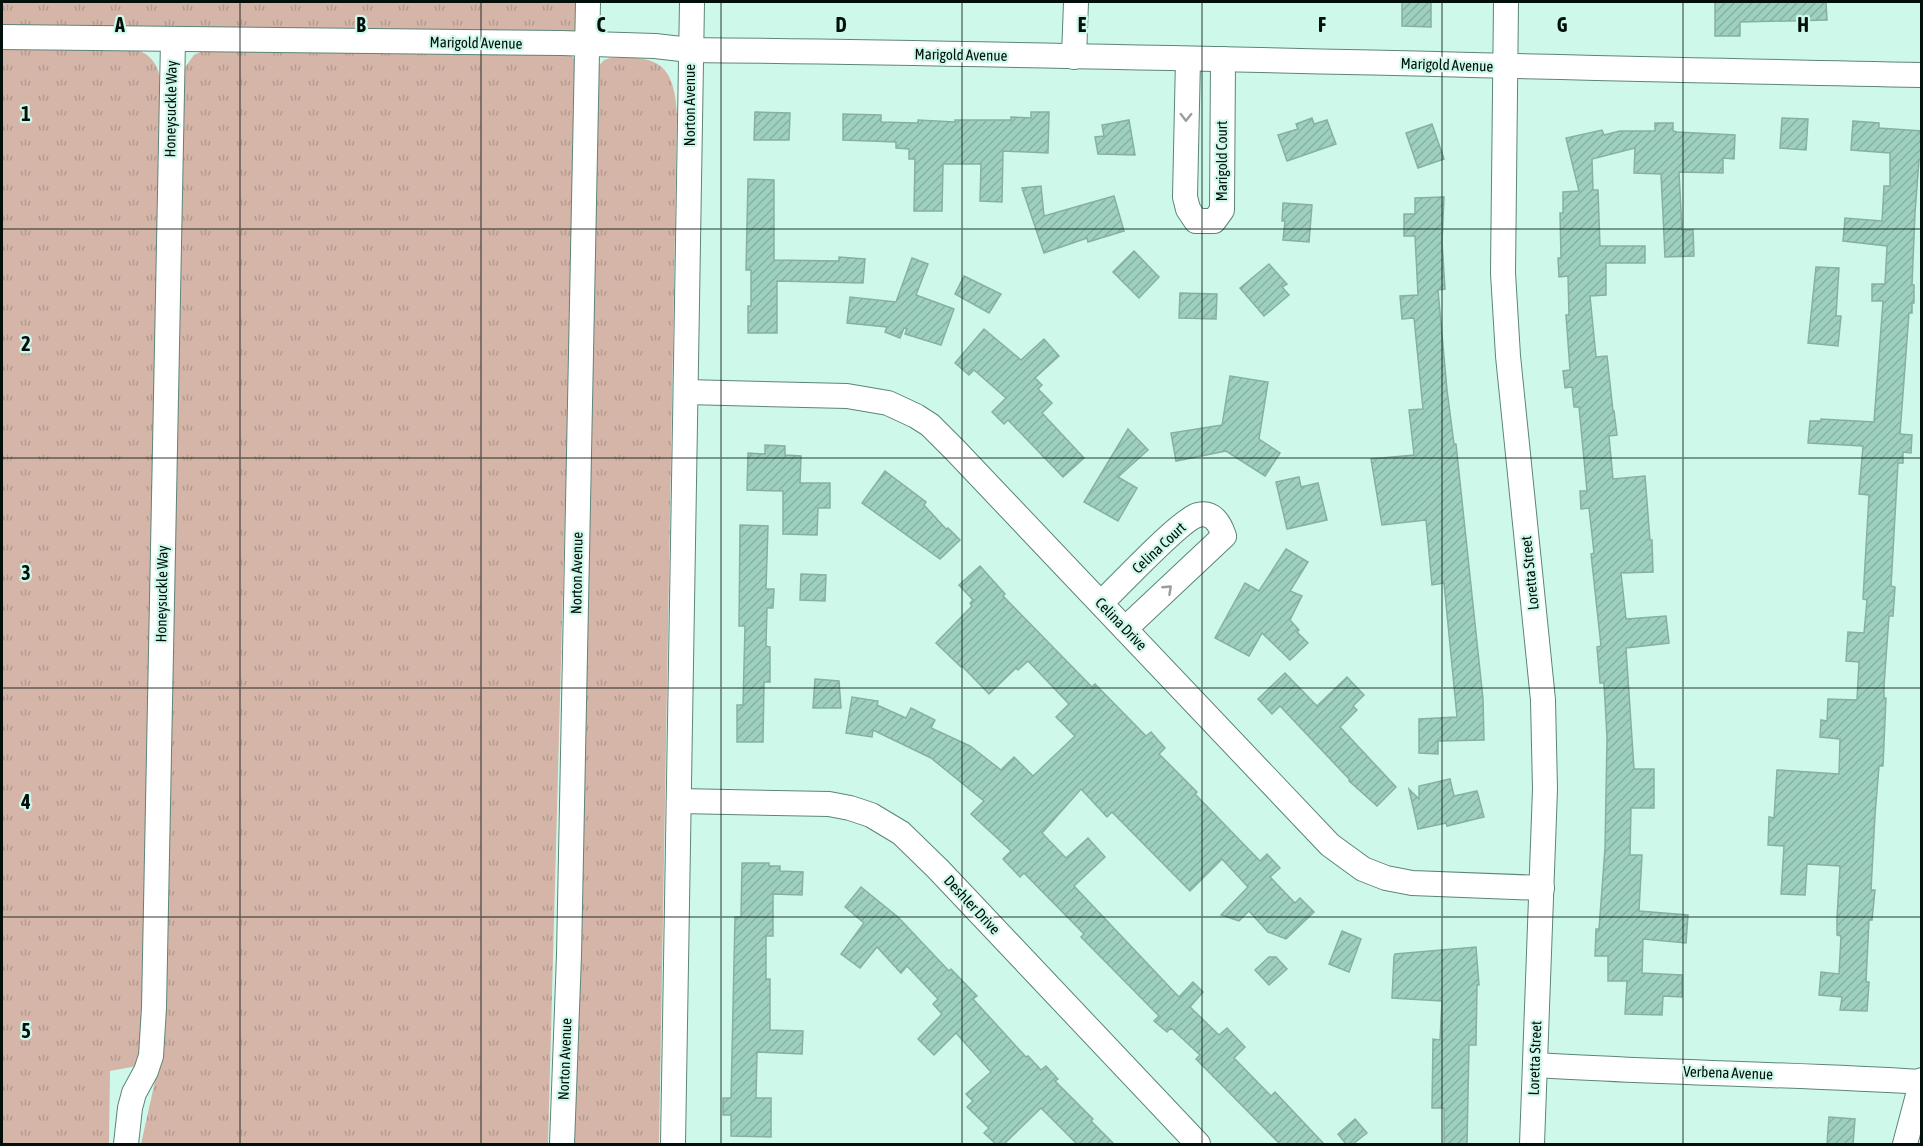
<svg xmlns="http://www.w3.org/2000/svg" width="1923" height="1146" viewBox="0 0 1923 1146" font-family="'Asap Condensed',sans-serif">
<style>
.grass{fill:url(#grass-tufts)}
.building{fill:url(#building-hatch);stroke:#87b0a2;stroke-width:1.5}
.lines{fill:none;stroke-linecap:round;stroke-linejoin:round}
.minor-casing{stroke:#5d8577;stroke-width:26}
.minor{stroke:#fff;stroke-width:24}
.oneway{stroke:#9a9f9d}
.grid{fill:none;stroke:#020f0b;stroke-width:1.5;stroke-opacity:0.55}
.labels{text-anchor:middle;stroke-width:4.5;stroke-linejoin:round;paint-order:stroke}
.street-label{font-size:15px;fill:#020f0b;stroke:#cef9ea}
.grid-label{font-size:20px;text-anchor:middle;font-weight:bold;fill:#020f0b;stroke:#cef9ea;stroke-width:4.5;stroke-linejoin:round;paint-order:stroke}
</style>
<defs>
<pattern id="grass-tufts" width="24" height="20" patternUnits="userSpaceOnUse" patternTransform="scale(1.5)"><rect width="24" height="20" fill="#d4b5a8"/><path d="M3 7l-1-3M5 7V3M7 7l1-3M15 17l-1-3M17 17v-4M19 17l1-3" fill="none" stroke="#b49a8f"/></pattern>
<pattern id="building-hatch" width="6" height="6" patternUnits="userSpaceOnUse" patternTransform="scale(1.5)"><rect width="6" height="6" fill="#9ed0bf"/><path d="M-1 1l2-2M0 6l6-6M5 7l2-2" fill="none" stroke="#86b1a3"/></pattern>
</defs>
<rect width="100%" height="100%" fill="#cef9ea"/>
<!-- grass -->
<g class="grass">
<polygon points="2,2 580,2 580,33 2,27"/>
<path d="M2,45L134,49C166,58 160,87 162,114L145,950L141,1044L137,1066L110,1071L109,1144H2Z"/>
<polygon points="202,51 571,55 576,61 577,68 548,1144 141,1144 161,1054 183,70 194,55"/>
<path d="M610,58C659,55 674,64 677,115L659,1144H570L597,68L604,60Z"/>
</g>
<!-- building -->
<g class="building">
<polygon points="1402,2 1431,2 1431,27 1402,26"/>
<polygon points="1715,2 1826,2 1827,20 1740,22 1740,36 1715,36"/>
<polygon points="755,112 790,113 789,140 754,140"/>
<polygon points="1031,112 1049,112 1048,153 1003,151 1002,202 980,201 981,164 943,164 942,211 914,211 915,159 909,159 909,149 896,148 896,142 843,140 843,114 881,115 881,122 918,123 918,120 955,122 955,120 1011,120 1011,117 1031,118"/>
<polygon points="1312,118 1314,124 1327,120 1336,144 1287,161 1278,135 1298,129 1296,124"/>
<polygon points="1782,118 1808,119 1806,150 1780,148"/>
<polygon points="1129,120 1135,155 1098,154 1095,137 1104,136 1102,125"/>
<polygon points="1853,121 1879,123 1879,128 1922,131 1922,160 1919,160 1915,213 1912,285 1914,285 1914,303 1912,303 1912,313 1909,313 1900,434 1912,435 1911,453 1903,452 1903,463 1898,463 1891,586 1895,587 1893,616 1889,616 1884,686 1884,698 1886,698 1883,766 1879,766 1875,815 1871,890 1875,890 1872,920 1869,920 1866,982 1869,982 1867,1011 1840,1010 1842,997 1819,995 1821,972 1839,974 1841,936 1837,935 1837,918 1840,866 1807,864 1805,895 1781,894 1784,846 1768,845 1769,817 1774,818 1777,770 1839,774 1840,739 1820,737 1821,720 1827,721 1828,699 1857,700 1859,662 1846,661 1848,632 1864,633 1867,600 1863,599 1869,495 1859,494 1863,446 1808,443 1810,421 1821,421 1821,419 1874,422 1883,301 1872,301 1872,284 1885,284 1887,246 1843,241 1845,218 1882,221 1884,186 1890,186 1890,153 1851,150"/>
<polygon points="1655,123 1673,123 1673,131 1677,132 1735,135 1734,159 1723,158 1723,173 1679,172 1682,230 1693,230 1694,256 1665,257 1661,174 1634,173 1635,148 1592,159 1593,190 1598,190 1600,246 1645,246 1645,263 1606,263 1606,295 1590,296 1596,357 1607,356 1613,411 1614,411 1617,435 1609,436 1613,479 1645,476 1650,540 1652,540 1653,572 1621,573 1626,619 1666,616 1669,643 1626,648 1634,769 1654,769 1654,808 1631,808 1630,855 1642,855 1639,911 1688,915 1686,943 1643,939 1642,973 1682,975 1682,997 1663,996 1662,1015 1625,1014 1627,981 1608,981 1608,956 1595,956 1596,929 1599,929 1605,848 1607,738 1604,683 1600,683 1597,647 1601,646 1591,554 1594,553 1589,508 1581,509 1580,491 1587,491 1579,407 1574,407 1572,387 1565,388 1563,371 1570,370 1566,315 1569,315 1568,276 1559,277 1558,258 1561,258 1560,213 1563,213 1563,192 1579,191 1566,138 1602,130 1604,135 1620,131 1655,131"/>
<polygon points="1432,124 1444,159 1418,168 1406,133"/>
<polygon points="748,179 774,180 774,260 839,261 839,257 865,259 863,283 777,281 777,333 748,333 748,306 751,306 751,270 746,270"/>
<polygon points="1041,186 1044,216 1114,196 1124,231 1088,242 1087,238 1044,253 1022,188"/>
<polygon points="1444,197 1442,242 1445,289 1438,290 1447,390 1454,444 1456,444 1483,699 1484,740 1438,741 1438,754 1419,753 1419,719 1457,717 1444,583 1432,585 1426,520 1382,525 1371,459 1414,455 1409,410 1423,409 1414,318 1402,319 1400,296 1418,295 1415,236 1404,236 1404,214 1415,214 1415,198"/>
<polygon points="1283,203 1312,205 1309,242 1283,240 1285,221 1282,221"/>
<polygon points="1134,251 1159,277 1139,298 1113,272"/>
<polygon points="912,258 928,264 916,295 954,309 941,345 905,334 907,329 904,328 900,338 885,332 887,327 847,323 850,297 896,302"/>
<polygon points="1269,264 1287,284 1282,287 1289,295 1264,316 1240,288"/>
<polygon points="1816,267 1839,268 1836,316 1841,316 1838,346 1808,343"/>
<polygon points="964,276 1001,294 989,313 955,294"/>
<polygon points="1180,293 1217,294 1216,319 1179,318"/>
<polygon points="984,329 1021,360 1044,339 1059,356 1035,378 1042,385 1038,389 1052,403 1042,413 1084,458 1063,477 1008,420 1004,424 992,412 1006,398 974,370 969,375 955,363"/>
<polygon points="1230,376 1268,382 1259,439 1280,453 1265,476 1226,451 1176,461 1171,433 1222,425"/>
<polygon points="1128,429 1148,450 1118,477 1137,488 1118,521 1084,502"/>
<polygon points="765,445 785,446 785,455 801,456 800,483 830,483 830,508 818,508 817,535 783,534 783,491 747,490 748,453 765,454"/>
<polygon points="885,471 926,502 924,505 946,529 948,528 960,540 940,559 862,503"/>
<polygon points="1299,477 1301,487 1318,483 1327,520 1287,529 1276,482"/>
<polygon points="740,525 768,526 766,589 774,589 773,608 767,608 766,646 770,647 770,682 764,682 763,742 737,742 737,705 743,705 745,626 739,626"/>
<polygon points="1286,549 1308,562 1290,591 1302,596 1290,620 1299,630 1297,632 1308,643 1290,660 1262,633 1249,656 1215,638 1245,583 1259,591"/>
<polygon points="980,566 1005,594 1003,596 1092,687 1095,684 1146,736 1151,732 1165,748 1159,754 1197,792 1195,794 1260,861 1267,854 1280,868 1270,877 1295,903 1300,898 1314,912 1286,939 1268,932 1249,911 1239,921 1221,915 1248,887 1222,859 1190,891 1112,812 1107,817 1081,789 1042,833 1066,858 1088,838 1105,857 1074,886 1179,997 1193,982 1203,992 1190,1007 1219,1035 1227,1028 1245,1047 1234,1058 1271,1096 1275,1092 1324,1144 1280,1144 1196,1059 1200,1055 1171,1028 1167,1032 1154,1021 1159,1016 1081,937 1084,934 1024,873 1020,877 1003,859 1011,851 971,814 984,801 931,758 873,730 872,737 846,733 852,697 878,701 877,705 906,718 911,708 935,720 931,728 970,746 1001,770 1014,757 1033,776 1075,736 1056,717 1069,704 1028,661 1018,670 1016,668 989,694 962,666 961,667 936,643 972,606 970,603 973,600 959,585"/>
<polygon points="801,574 826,575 825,601 800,600"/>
<polygon points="1285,673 1317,706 1347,677 1364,695 1353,706 1357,710 1340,727 1396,787 1377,806 1349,781 1350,780 1280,706 1272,714 1258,699"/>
<polygon points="815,679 839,681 841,708 813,708"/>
<polygon points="1450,779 1454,796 1477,791 1484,817 1447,826 1446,823 1418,829 1409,789 1419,799 1419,786"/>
<polygon points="742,863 769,863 769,866 780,866 780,871 803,872 802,895 773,894 773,936 766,936 766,979 770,979 770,1030 803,1031 802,1054 757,1052 756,1098 771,1098 771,1137 731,1136 731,1115 723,1115 723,1098 731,1098 735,917 741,917"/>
<polygon points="861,887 898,917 949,971 951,969 977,996 973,999 1026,1057 1028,1056 1041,1070 1046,1066 1058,1079 1055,1081 1093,1119 1091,1121 1114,1144 1077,1144 1041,1108 1004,1144 996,1144 984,1133 989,1128 967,1107 973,1101 966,1094 991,1072 956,1033 934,1055 918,1039 942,1014 933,1004 938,999 907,966 901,973 877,947 860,968 841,954 864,923 845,907"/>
<polygon points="1342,931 1361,939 1349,972 1329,964"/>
<polygon points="1476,947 1479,985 1477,985 1476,1045 1469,1045 1467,1144 1444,1144 1444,1108 1432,1108 1433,1039 1440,1040 1442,1001 1392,998 1394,957 1395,954"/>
<polygon points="1269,957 1276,957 1287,969 1269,985 1255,970"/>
<polygon points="1829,1117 1855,1119 1853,1144 1827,1144"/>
<polygon points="1355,1119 1367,1133 1353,1144 1346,1144 1338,1134"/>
</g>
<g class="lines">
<!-- minor casing -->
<g class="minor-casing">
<g id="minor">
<polyline points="1506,2 1503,273 1508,356 1543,700 1545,789 1532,1144"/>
<path d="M2,37L561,43L655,46L690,50C1101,54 1511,67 1922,75"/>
<polyline points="1074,57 1076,2"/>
<polyline points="1188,59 1185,197 1188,209 1196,221 1214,221 1222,210 1223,59"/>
<polyline points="686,392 847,396 888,403 916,416 930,425 955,450 1330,845 1363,869 1386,878 1412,883 1542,888"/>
<path d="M1101,603C1118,587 1181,519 1198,515C1213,511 1220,524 1224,536L1125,629"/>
<polyline points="679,801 829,804 850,808 871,815 901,833 938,869 1198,1144"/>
<path d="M1535,1065C1664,1073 1793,1074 1921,1082"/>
<polyline points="126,1144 130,1108 134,1093 146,1071 151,1056 154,1008 173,40"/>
<polyline points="562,1144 569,955 588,2"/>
<polyline points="673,1144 692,2"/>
<polyline points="1905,1144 1922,1080"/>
</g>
</g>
<!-- minor -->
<use href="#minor" class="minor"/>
</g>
<!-- one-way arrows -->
<defs><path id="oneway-chevron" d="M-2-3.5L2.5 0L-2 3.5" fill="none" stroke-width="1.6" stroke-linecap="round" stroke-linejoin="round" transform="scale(1.5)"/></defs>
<g class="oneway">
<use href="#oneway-chevron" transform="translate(1186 117) rotate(91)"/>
<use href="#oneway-chevron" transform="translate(1168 589) rotate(-43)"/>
</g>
<!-- grid -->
<path class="grid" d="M240,2V1144M481,2V1144M721,2V1144M962,2V1144M1202,2V1144M1442,2V1144M1683,2V1144M2,229H1922M2,458H1922M2,688H1922M2,917H1922"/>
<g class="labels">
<!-- street labels -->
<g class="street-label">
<text transform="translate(476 43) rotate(1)" y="5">Marigold Avenue</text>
<text transform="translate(961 55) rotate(1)" y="5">Marigold Avenue</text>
<text transform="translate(1447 65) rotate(2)" y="5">Marigold Avenue</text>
<text transform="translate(690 105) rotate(-90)" y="5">Norton Avenue</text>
<text transform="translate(171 109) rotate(-89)" y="5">Honeysuckle Way</text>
<text transform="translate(1222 161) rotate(-90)" y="5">Marigold Court</text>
<text transform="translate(1159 548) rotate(-43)" y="5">Celina Court</text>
<text transform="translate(577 573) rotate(-89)" y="5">Norton Avenue</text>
<text transform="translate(1530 573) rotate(-96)" y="5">Loretta Street</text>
<text transform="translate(162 594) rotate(-89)" y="5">Honeysuckle Way</text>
<text transform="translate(1121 624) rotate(46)" y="5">Celina Drive</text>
<text transform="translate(972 905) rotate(47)" y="5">Deshler Drive</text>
<text transform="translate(1535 1058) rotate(-88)" y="5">Loretta Street</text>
<text transform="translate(565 1059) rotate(-88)" y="5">Norton Avenue</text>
<text transform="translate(1728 1073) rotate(2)" y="5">Verbena Avenue</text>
</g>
</g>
<g class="grid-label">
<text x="120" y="32">A</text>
<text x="361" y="32">B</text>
<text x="601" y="32">C</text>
<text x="841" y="32">D</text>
<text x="1082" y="32">E</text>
<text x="1322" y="32">F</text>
<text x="1562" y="32">G</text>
<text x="1803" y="32">H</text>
<text x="26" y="121">1</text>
<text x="26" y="351">2</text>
<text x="26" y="580">3</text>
<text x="26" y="809">4</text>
<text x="26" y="1038">5</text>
</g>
<!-- border -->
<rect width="1923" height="1146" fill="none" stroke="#020f0b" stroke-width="6"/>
</svg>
